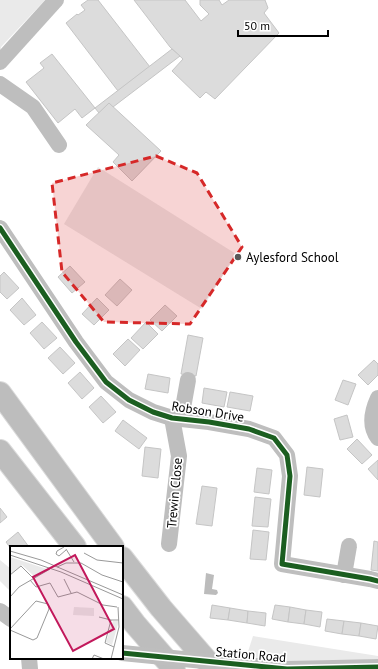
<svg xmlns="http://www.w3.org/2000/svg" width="378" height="669" viewBox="0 0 378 669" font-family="'PT Sans',sans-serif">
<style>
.green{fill:#eaeaea}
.water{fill:#bcbcbc}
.building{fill:#dcdcdc;stroke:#c5c5c5}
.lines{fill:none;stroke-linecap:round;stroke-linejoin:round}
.highway-casing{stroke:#dbdbdb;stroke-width:24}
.minor{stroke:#bebebe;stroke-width:16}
.highway{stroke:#bdbdbd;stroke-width:22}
.minor-bridge{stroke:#bebebe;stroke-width:16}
.cycleway-casing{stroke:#fff;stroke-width:8}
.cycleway{stroke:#1b5e20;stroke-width:5}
.marked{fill:#d62828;fill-opacity:0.2;stroke:#d62828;stroke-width:3;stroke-dasharray:8 5;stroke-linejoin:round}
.poi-dot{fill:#595959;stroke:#fff;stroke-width:1.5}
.labels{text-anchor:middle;stroke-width:3.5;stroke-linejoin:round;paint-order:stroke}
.poi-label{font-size:13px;fill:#000;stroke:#fff;text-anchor:start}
.street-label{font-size:13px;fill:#000;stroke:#fff}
.inset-road{fill:none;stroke:#999;stroke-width:1}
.view{fill:#c2185b;fill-opacity:0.15;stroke:#c2185b;stroke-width:2}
.inset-edge{fill:none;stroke:#000;stroke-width:2}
</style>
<rect width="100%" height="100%" fill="#fff"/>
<!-- green -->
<g class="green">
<polygon points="0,0 45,0 1,47 1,50 0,51"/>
<polygon points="98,167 236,254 202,309 64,224"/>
<polygon points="0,560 11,569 11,592 0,581"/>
<polygon points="253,636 378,656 378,659 334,662 286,662 246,658"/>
</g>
<!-- water -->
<polygon class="water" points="206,573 214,575 212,589 217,590 218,593 216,595 204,594"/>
<!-- building -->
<g class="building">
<polygon points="88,0 98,0 150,67 118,91 66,23 77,14 78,15 85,10 81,5"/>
<polygon points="134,0 185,0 201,21 209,14 200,5 200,0 219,0 222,5 229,0 265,0 268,8 264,13 279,33 215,99 206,92 200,98 172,71 183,59 170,47"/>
<polygon points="172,49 180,56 113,107 109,103 99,113 95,108"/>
<polygon points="52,54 95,108 82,118 75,109 58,123 26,82 44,68 40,63"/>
<polygon points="109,103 161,151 132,181 113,162 119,155 86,125"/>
<polygon points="70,266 85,282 72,293 58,277"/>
<polygon points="4,272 19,288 7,299 0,292 0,276"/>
<polygon points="120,279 132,290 117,306 105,295"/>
<polygon points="22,298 36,315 24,325 10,310"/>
<polygon points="97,298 109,310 94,325 82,314"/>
<polygon points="165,305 177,316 162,331 150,320"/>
<polygon points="42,322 57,338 44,349 30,333"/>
<polygon points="146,322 158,334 143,349 131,338"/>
<polygon points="188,335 203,338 196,376 181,374"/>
<polygon points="128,339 140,350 125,366 113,354"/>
<polygon points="60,347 75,363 63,374 48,358"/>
<polygon points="374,360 378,364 378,375 368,385 358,375"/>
<polygon points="80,372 94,388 82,399 68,383"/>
<polygon points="148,374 170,378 168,393 145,389"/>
<polygon points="343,380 356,384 348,405 335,400"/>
<polygon points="204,388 227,392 224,407 202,403"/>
<polygon points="230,392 253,396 250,411 227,407"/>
<polygon points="101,396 116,412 103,423 89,407"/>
<polygon points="347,415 353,437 340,440 334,419"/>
<polygon points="123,420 147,438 139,449 115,431"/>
<polygon points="357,439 372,455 362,464 347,449"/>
<polygon points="145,447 161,449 158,478 142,476"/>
<polygon points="378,460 378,480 368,469"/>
<polygon points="307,467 323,469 320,497 304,495"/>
<polygon points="257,468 272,470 269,494 254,492"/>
<polygon points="202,486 217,488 212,526 196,524"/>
<polygon points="255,497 271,499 268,527 252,526"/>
<polygon points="0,508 7,517 0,523"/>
<polygon points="253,530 269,532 266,560 250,559"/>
<polygon points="18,532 29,547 11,547 11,549 6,542"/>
<polygon points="374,541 378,542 378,571 371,570"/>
<polygon points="212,605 230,608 228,620 210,618"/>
<polygon points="275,605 290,607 288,622 272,619"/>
<polygon points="290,607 306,610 304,624 288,622"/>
<polygon points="230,608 248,611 247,623 228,620"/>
<polygon points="306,610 322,612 320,627 304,624"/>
<polygon points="248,611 266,613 265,626 247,623"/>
<polygon points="327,619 344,621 342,634 325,631"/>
<polygon points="344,621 361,623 359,636 342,634"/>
<polygon points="361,623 378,626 376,639 359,636"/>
</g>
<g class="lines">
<!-- highway casing -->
<g class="highway-casing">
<g id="highway">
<polyline points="0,393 113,547"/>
<polyline points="0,451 75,547"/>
<polyline points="122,558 161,608 214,669"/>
<polyline points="122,607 135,624 174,669"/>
</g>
</g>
<!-- minor -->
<g class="minor">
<polyline points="0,62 56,0"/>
<polyline points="0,84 33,107 59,145"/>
<polyline points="0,228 76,342 106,382 129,400 153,412 172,418 209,422 249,429 274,438 287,455 290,476 282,564 370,579 378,581"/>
<path d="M378,398C372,411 369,426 378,438"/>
<polyline points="181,419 188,380"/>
<polyline points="169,544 179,456 172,418"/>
<polyline points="344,575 349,546"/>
<polyline points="0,611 11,619"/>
<polyline points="29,658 30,669"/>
<polyline points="234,664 287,669 334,668 378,667"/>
</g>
<!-- highway -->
<use href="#highway" class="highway"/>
<!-- minor-bridge -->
<polyline class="minor-bridge" points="122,653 234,664"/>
<!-- cycleway casing -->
<g class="cycleway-casing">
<g id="cycleway">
<polyline points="0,228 76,342 106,382 129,400 153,412 172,418 209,422 249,429 274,438 287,455 290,476 282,564 370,579 378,581"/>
<polyline points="122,653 287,669 334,668 378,667"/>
</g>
</g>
<!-- cycleway -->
<use href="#cycleway" class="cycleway"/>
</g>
<!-- marked area -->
<path class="marked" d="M156,156L197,173L242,247L190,324L104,322L62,272L52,183Z"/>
<!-- markers -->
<circle class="poi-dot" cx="238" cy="257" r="4"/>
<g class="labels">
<!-- poi labels -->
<g class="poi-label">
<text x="246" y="262">Aylesford School</text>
</g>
<!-- street labels -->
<g class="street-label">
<text transform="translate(208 411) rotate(9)" y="5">Robson Drive</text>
<text transform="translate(174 493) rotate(-85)" y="5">Trewin Close</text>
<text transform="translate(251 654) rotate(5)" y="5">Station Road</text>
</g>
</g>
<!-- overview -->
<g transform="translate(10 546)">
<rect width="113" height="113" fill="#fff"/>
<path d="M0,11L37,23L24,30L12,19L0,29ZM64,61L84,62V70L63,69ZM103,75H108V78L102,99L96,96Z" fill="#eaeaea"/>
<path class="inset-road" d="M54,1L47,5L46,8L49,10L56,4M56,3L64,16M0,5L31,14L113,49M74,7L87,14L113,17M0,9L51,26L113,53M47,21L56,17H71L92,29L113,36M0,29L11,20L23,32M54,33L61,47M20,34L26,41L40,37L48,51L67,46L93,59L107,61M0,51L9,41L40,23M89,71L101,74M0,83L26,55L38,58L39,63L27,92L23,94L0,84M104,101L95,97L101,74H109M82,113L84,109L94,113M101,113L109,81L108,61"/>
<path class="view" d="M65,9L104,83L63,105L23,31Z"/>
<rect width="113" height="113" class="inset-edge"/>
</g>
<!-- scale -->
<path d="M238 30v6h90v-6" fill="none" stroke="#000000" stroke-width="2"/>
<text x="244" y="30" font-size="12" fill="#000000" stroke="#ffffff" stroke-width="3" paint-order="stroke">50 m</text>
</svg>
